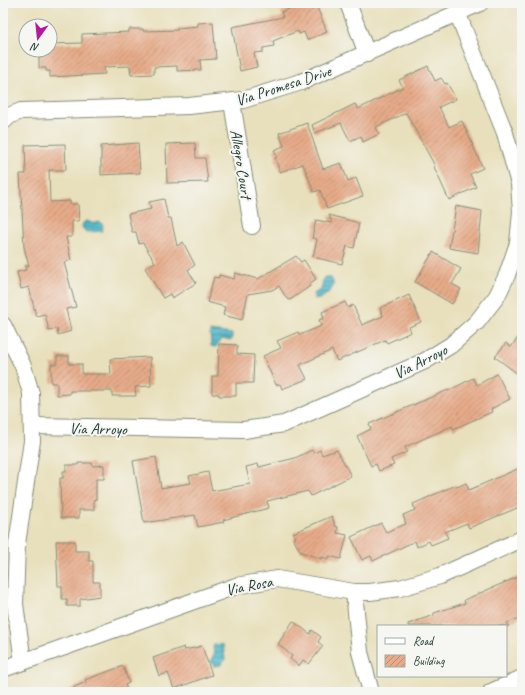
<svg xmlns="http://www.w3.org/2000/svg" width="525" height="695" viewBox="0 0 525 695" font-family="Caveat,sans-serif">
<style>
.water{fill:url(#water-rules);stroke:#367a7e}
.building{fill:url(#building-hatch)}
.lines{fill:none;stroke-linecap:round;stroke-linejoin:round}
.minor-casing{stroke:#848e78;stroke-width:18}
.minor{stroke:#fff;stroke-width:16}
.labels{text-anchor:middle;stroke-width:4;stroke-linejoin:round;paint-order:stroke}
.street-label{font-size:16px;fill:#1f3d34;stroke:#f6f6f2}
</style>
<defs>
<pattern id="water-rules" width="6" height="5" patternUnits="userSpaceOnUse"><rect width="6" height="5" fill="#4cb7c9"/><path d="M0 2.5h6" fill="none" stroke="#3f96a4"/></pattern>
<pattern id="building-hatch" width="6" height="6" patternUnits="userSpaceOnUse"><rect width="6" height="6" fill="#e7ab89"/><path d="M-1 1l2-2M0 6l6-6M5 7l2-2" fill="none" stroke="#bb8c71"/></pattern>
</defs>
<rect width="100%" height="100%" fill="#f6f6f2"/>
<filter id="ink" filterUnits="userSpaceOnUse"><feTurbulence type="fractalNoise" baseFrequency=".025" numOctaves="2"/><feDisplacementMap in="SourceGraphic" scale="8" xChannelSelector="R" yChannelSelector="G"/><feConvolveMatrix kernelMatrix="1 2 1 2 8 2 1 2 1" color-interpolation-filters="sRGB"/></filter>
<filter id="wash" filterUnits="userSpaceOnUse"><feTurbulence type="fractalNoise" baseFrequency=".012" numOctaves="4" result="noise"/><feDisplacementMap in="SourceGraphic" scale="16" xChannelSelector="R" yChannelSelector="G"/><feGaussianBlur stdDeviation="0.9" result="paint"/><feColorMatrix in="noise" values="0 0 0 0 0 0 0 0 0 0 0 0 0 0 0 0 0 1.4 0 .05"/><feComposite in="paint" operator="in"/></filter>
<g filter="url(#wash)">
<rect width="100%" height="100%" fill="#e8e0bc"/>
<!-- water -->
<g class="water">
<polygon points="87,221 94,224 98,222 102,224 103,226 102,231 86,232 82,227 83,223"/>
<path d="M324,277L331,278C338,287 327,294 320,299H315L313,294L321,290Z"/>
<polygon points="210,331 232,334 232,340 221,339 216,347 211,346"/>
<polygon points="215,644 223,645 225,659 221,665 214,666 210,661 214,655 213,647"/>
</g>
<g id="blocks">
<!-- building -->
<g class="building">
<polygon points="306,3 309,3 312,10 317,7 327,32 307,40 304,32 299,34 298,31 273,41 274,46 263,48 263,52 254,53 257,67 240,71 232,27 283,17 281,12"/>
<polygon points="213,22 216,59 200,60 201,70 177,71 177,66 154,67 154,74 131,75 130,66 104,67 105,74 50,77 50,71 46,71 46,68 39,68 39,51 50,50 50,44 82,43 82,34 129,32 129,29 143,29 143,31 178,30 177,28 198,26 198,23"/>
<polygon points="428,66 435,81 441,78 445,84 447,83 456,99 439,107 449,127 462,121 483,168 470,174 476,187 449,200 434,167 435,166 406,113 376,127 379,134 363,142 361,136 350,141 341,123 315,133 312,125 355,104 358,109 403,87 399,80"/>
<polygon points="307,123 323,169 341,163 348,181 356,178 363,196 327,209 320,190 314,192 303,164 280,172 275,158 277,157 274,150 284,146 279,133"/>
<polygon points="138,143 140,173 101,175 101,146"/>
<polygon points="195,143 196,158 205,158 208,182 167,183 166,144"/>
<polygon points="65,144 66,170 49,170 50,202 70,201 70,204 78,204 79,221 72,221 72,237 66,237 71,260 64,262 76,307 66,309 71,331 58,335 57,329 49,331 45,314 36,316 29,287 21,289 17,272 26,270 25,266 29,266 24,247 20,174 26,174 25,145"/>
<polygon points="164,199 168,218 171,218 177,246 183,242 195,265 188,270 196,283 172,298 170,294 163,298 145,268 155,262 143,243 139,244 136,232 132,232 128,214 151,209 149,202"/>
<polygon points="456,206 482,211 478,253 449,248"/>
<polygon points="329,215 359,223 354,248 347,246 342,264 313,257 317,239 312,238 316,220 332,223"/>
<polygon points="433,252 461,269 452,284 461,289 452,304 415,282"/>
<polygon points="296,256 301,262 304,260 316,279 309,284 310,286 290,300 287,299 279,286 272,290 248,294 242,320 223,315 225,307 207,302 214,277 219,278 219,275 234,279 235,273 258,279"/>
<polygon points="409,295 421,322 409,327 411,332 387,343 385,340 337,361 332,350 300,365 307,379 282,389 280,384 276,385 263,356 281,348 277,341 298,332 300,335 321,326 319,320 324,318 322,312 345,302 348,308 353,305 362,325 383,316 380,308"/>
<polygon points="522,332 522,377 495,357 506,343 511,347"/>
<polygon points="219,344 237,345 237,354 254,355 253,383 236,383 236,396 219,396 219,394 212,394 212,376 218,376"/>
<polygon points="57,356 69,356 69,364 82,364 82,374 111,374 110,359 150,357 151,386 135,387 136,396 112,396 112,391 70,391 70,394 57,395 57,383 51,383 51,364 57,364"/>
<polygon points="497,374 510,399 491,409 492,412 453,429 452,426 405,447 407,452 391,459 394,465 379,471 376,464 371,466 357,436 371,429 369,424 448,390 448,391 473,378 477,385"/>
<polygon points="312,450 314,453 320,450 322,455 337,450 351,476 311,496 308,491 267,501 269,508 223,520 224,522 198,527 195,515 144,523 133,461 156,457 161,488 191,483 189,476 208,472 212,491 250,484 246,467 258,464 259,467 295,458"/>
<polygon points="78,463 92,463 93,466 104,465 104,479 96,479 96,500 94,499 94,510 79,510 79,518 61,518 60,478 63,478 63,471 66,471 66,465 78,465"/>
<polygon points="522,467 522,506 469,528 467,523 445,532 448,538 431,545 429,541 417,547 415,541 373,561 371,556 362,560 351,537 381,523 386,532 406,524 403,515 415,510 413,504 456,485 457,487 466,483 469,490"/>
<polygon points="332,516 335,526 338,527 337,533 347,535 341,559 329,556 329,559 322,557 322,559 301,552 293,539 296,538 293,533"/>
<polygon points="56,541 75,541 75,551 89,551 89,561 93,561 93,582 100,582 100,596 80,599 80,606 67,606 67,599 62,599 62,586 58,586"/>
<polygon points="522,575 522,617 507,623 509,626 408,626 408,624 434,615 434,613 465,603 464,600"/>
<polygon points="293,621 310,634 312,630 321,637 318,642 323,646 309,664 303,660 299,666 290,659 292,656 278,644"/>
<polygon points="202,646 212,675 174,689 168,673 159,676 153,658 184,647 185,650"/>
<polygon points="123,666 129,683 125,685 128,692 63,692 86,682 85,680"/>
</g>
</g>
</g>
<g filter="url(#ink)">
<use href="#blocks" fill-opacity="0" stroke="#848e78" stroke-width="1"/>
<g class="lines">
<!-- minor casing -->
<g class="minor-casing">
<g id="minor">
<polyline points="348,3 367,54"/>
<polyline points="232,102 252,226"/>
<polyline points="3,122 9,116 21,111 189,106 243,100 301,82 480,3"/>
<polyline points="3,325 23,366 31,393 32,441 17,544 15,604 23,662"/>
<polyline points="33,426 244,430 284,424 425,361 451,345 477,322 497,296 507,275 518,243 521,212 519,184 505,133 457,12"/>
<polyline points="354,592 360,652 371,692"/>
<polyline points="3,669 236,586 277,579 354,592 370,592 400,588 440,576 522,539"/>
<polyline points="491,692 522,678"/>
</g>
</g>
<!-- minor -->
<use href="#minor" class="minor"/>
</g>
</g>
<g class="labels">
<!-- street labels -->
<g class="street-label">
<text transform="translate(283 85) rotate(-18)" y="6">Via Promesa Drive</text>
<text transform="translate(242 164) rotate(81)" y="6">Allegro Court</text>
<text transform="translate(420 361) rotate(-27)" y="6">Via Arroyo</text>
<text transform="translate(98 428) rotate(1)" y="6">Via Arroyo</text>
<text transform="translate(249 585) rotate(-11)" y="6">Via Rosa</text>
</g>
</g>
<!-- margin -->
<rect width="525" height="695" fill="none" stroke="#f6f6f2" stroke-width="16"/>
<!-- legend -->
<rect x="377" y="625" width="130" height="52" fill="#f6f6f2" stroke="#a0aca6"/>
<rect x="385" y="638" width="20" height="6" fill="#ffffff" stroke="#a0aca6"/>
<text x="413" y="645" font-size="12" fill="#1f3d34">Road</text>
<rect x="385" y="655" width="20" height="12" fill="url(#building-hatch)" stroke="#a0aca6"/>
<text x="413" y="665" font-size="12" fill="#1f3d34">Building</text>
<!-- north arrow -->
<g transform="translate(38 38) rotate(195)"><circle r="19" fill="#f6f6f2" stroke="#a0aca6"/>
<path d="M0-3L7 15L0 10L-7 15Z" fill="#b5179e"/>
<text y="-6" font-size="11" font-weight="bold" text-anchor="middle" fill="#1f3d34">N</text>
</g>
</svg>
